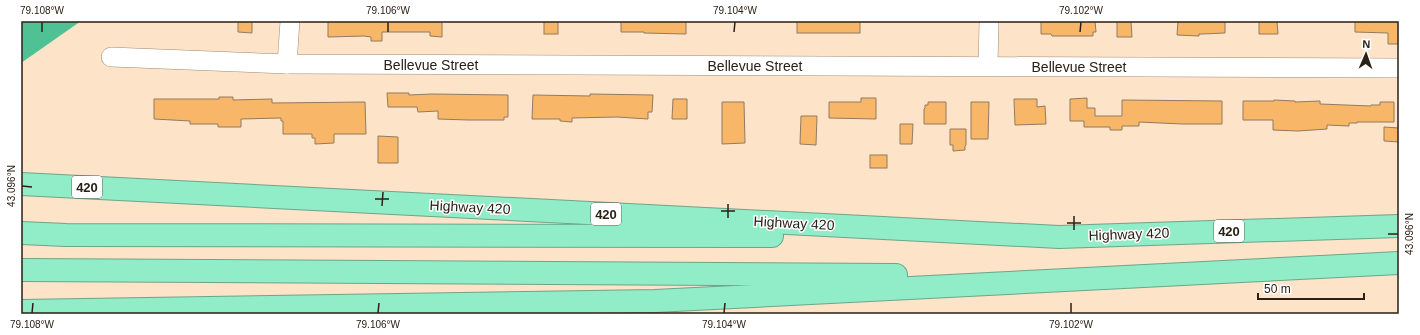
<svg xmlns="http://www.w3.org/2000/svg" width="1420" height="335" viewBox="0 0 1420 335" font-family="Arial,sans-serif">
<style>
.forest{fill:#50c194}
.building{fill:#f8b768;stroke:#927b61}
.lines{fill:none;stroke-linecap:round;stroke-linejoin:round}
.minor-casing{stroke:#a18a70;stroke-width:20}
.highway-casing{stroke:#6da58a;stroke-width:24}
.minor{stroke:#fff;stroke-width:19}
.highway{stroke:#91ecc8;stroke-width:22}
.ticks{fill:none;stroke:#2a2116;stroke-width:1.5}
.labels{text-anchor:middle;stroke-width:3;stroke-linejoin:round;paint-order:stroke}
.shield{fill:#fff;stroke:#6a645c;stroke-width:1}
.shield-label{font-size:13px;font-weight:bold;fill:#2a2116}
.street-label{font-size:14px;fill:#2a2116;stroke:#fff}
.neatline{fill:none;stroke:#2a2116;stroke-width:1.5}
.ticks-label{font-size:10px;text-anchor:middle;fill:#2a2116}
</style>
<rect width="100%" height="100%" fill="#fde3c7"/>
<!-- forest -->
<polygon class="forest" points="21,21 81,21 21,63"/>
<!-- building -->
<g class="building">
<polygon points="238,21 252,21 252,33 238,32"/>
<polygon points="328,21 442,21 442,37 430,36 430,32 382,32 382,41 371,41 371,37 364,36 328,37"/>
<rect x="544" y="21" width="14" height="13"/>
<polygon points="621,21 686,21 686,34 644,33 644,32 621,32"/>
<rect x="797" y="21" width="63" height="12"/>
<polygon points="1041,21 1095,21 1096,32 1093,32 1093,36 1052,36 1051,34 1041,34"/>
<polygon points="1117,21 1131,21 1132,37 1117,37"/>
<polygon points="1178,21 1225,21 1225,33 1202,34 1199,34 1199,36 1177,35"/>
<polygon points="1259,21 1277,21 1278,34 1259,34"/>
<polygon points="1355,21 1399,21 1399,44 1388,44 1388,33 1355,32"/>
<polygon points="387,93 409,93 409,95 432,94 508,95 508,117 504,117 504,120 468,120 438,119 438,111 418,112 417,107 388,107"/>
<polygon points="590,94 653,95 652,112 648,112 648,119 617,117 572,118 572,122 560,121 560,119 532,119 533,95 590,96"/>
<polygon points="219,97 233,97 233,100 272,99 272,103 365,102 366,134 334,134 334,143 315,144 315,138 312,138 312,134 283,134 283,121 281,121 281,118 241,119 241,127 218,127 218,124 190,124 190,121 154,119 154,99 219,99"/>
<polygon points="861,98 876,98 876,119 829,118 829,102 861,102"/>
<polygon points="1087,98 1087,108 1095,108 1095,116 1122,116 1122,100 1222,101 1222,124 1182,124 1139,122 1139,126 1122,126 1122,130 1110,130 1110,127 1084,127 1084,121 1070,121 1070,99"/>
<polygon points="673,99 687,99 687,119 672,119"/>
<polygon points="1014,99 1037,99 1037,107 1045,106 1046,124 1015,125"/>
<polygon points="1274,100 1295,101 1295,102 1320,101 1320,104 1371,106 1371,105 1380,105 1380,102 1394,102 1394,122 1357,122 1357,123 1349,123 1349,126 1327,125 1327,129 1298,131 1273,130 1273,120 1243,120 1243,101 1274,101"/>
<polygon points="722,102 744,102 745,143 722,144"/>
<polygon points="928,102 946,102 946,124 924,124 924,109 925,108 925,105 928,105"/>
<polygon points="971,102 989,102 988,139 971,139"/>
<polygon points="801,116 817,116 816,145 800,144"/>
<polygon points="900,124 913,124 912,144 900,144"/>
<polygon points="1384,127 1399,128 1399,142 1384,141"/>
<polygon points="950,129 966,129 966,145 965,146 965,150 953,151 953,145 950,145"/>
<polygon points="378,136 398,137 398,163 378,163"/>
<rect x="870" y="155" width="17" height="13"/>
</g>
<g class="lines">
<!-- minor casing -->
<g class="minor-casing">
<g id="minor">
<polyline points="111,57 287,64 1399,68"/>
<polyline points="287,64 290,21"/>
<polyline points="988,66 989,21"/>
</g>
</g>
<!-- highway casing -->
<g class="highway-casing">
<g id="highway">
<polyline points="21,184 1059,237 1399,226"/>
<polyline points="21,233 66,235 772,236"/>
<polyline points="21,270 896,275"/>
<polyline points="21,311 655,301 1399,263"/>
</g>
</g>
<!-- minor -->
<use href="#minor" class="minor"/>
<!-- highway -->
<use href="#highway" class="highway"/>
</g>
<!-- ticks -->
<path class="ticks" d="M42,32V22M388,32V22M734,32L735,22M1080,32L1081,22M22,186L32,187M375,199H389M382,206L383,192M721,211H735M728,218V204M1067,223H1081M1074,230V216M1388,234H1398M32,313L33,303M378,313L379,303M724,313L725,303M1071,313V303"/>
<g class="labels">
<!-- shield labels -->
<g class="shield">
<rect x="72" y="176" width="30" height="22" rx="3"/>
<rect x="591" y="203" width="30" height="22" rx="3"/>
<rect x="1214" y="220" width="30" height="22" rx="3"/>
</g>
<g class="shield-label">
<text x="87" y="192">420</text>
<text x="606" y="219">420</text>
<text x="1229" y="236">420</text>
</g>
<!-- street labels -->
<g class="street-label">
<text x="431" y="70">Bellevue Street</text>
<text x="755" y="71">Bellevue Street</text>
<text x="1079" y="72">Bellevue Street</text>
<text transform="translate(470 207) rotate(3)" y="5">Highway 420</text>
<text transform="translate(794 223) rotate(3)" y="5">Highway 420</text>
<text transform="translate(1129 234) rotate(-2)" y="5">Highway 420</text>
</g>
</g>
<!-- border -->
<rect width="1420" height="335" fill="none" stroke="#ffffff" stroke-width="44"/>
<!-- north arrow -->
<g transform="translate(1366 54) rotate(2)" stroke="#ffffff" stroke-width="3" paint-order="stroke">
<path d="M0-3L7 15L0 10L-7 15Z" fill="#2a2116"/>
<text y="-6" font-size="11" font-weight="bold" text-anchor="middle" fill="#2a2116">N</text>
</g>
<!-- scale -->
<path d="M1258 293v6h106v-6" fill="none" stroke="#2a2116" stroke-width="2"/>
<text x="1264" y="293" font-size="12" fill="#2a2116" stroke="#ffffff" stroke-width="3" paint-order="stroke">50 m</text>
<rect x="22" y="22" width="1376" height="291" class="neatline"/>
<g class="ticks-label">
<text x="42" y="14">79.108°W</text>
<text x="388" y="14">79.106°W</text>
<text x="735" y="14">79.104°W</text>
<text x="1081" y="14">79.102°W</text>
<text transform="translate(11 186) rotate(-90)" y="4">43.096°N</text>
<text transform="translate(1409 234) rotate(-90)" y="4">43.096°N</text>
<text x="32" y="328">79.108°W</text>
<text x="378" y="328">79.106°W</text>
<text x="724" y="328">79.104°W</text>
<text x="1071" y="328">79.102°W</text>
</g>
</svg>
